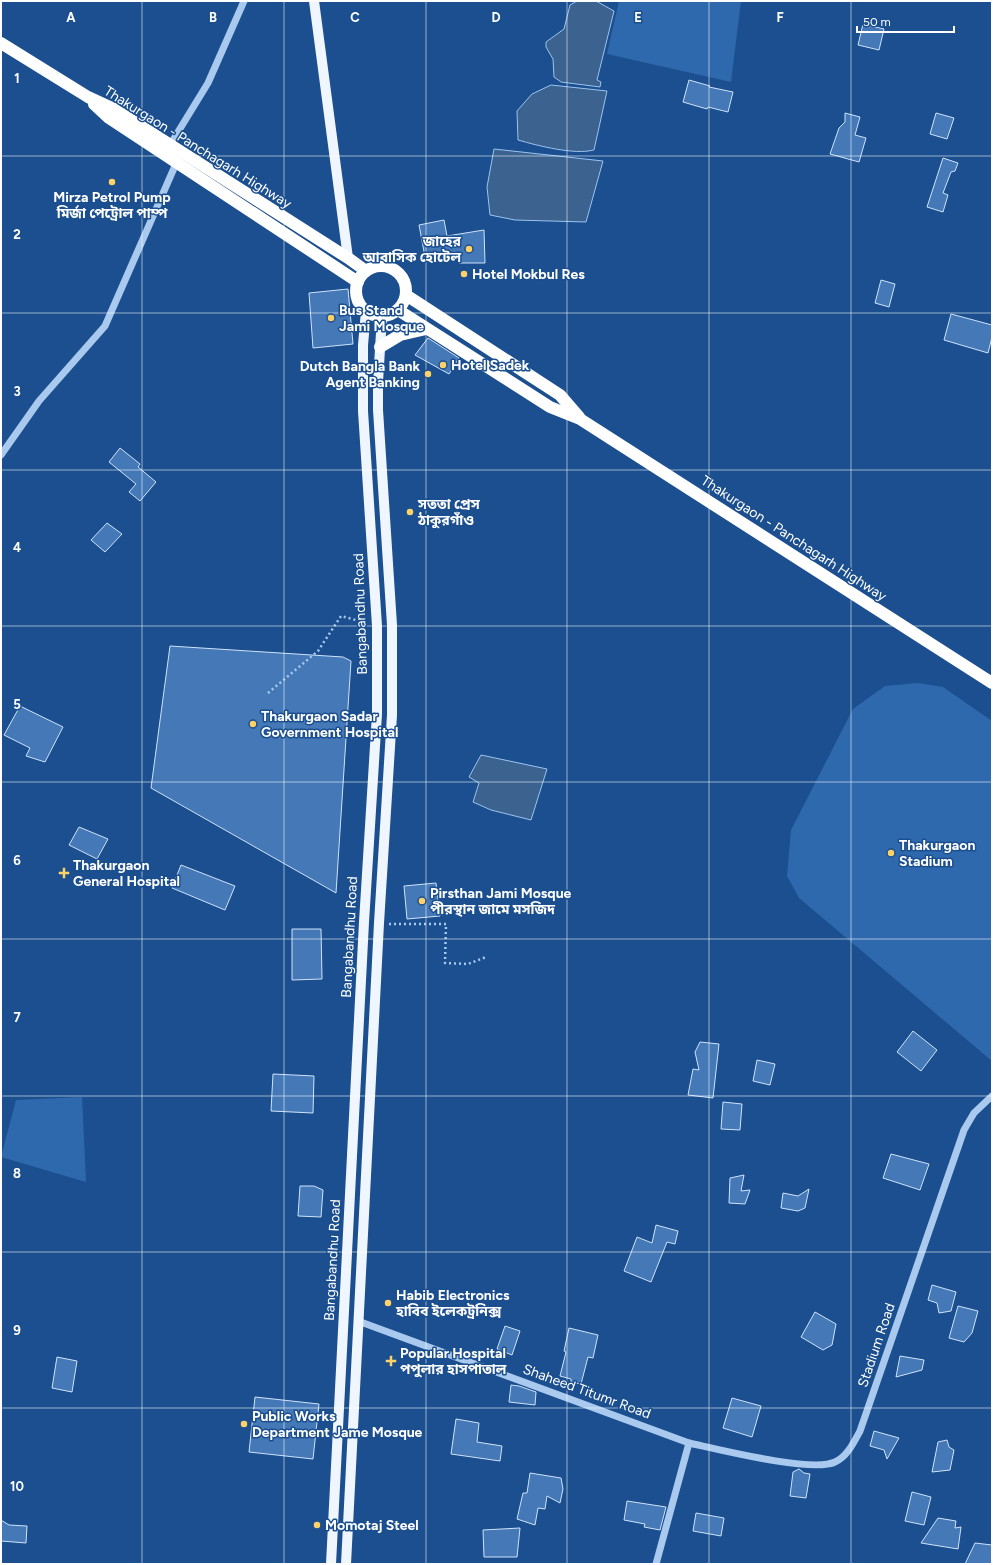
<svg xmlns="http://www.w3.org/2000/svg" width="993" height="1565" viewBox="0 0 993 1565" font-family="Figtree,'Noto Sans Bengali',sans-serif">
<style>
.green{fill:#2e69ad}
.water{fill:#3c6290;stroke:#9cc4f0}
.building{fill:#4478b7;stroke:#cfe3fa}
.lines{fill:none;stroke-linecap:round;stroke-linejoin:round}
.path{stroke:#a9c9ee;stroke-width:2.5;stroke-dasharray:2 3;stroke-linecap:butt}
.minor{stroke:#a9c9ee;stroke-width:7}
.major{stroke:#f0f6ff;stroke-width:10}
.highway{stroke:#fff;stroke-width:12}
.grid{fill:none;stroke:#fff;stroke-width:1;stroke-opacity:0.55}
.poi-dot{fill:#ffd166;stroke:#1b4f8f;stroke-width:1.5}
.labels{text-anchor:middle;stroke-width:3;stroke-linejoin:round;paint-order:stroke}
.street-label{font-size:14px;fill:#fff;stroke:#1b4f8f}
.poi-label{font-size:14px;font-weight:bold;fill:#fff;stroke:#1b4f8f;text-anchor:start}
.grid-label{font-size:13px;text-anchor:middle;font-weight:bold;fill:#fff;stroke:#1b4f8f;stroke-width:3;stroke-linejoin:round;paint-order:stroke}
</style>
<rect width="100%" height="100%" fill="#1b4f8f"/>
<!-- green -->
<g class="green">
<polygon points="619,1 741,1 731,82 607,54"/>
<polygon points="918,683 943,687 992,721 992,1061 799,898 787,876 791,830 853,709 885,686"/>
<polygon points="82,1097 86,1182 1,1157 16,1100"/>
</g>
<!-- water -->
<g class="water">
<polygon points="577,1 596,1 614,11 597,80 601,82 600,87 561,82 554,77 553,59 546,47 546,42 564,29 570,5"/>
<path d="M551,85L607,91L594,150C574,155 539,146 518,140L517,111L532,94Z"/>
<polygon points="494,149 603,161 586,222 515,220 490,215 487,187"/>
<polygon points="481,755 547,769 531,820 491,810 473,802 479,783 469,777"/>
</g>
<!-- building -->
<g class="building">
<polygon points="863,24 884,29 879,50 858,45"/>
<polygon points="689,80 710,86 709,87 733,92 728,112 708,107 707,109 683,102"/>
<polygon points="845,113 860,117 855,135 866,138 859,162 830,154 839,128 845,122"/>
<polygon points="936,113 954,118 947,139 930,134"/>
<polygon points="943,158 958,163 955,171 951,172 943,193 948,195 943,212 927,207"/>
<polygon points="444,220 447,236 484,230 485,263 459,263 455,252 425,257 419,225"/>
<polygon points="881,280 895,284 889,307 875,303"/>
<polygon points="348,289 353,344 313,348 309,293"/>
<polygon points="951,314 992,325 992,337 988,353 944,340"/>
<polygon points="428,338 459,358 449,374 415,355"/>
<polygon points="120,448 140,464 138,467 156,482 140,501 129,492 136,484 109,462"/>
<polygon points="107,523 122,534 105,552 91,540"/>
<polygon points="170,646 343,657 351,661 336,893 151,788"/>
<polygon points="20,706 63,727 45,762 26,756 30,748 4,735"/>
<polygon points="79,827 108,839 97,859 69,845"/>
<polygon points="181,865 235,886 225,910 172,888"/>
<polygon points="436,883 440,916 407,919 404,886"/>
<polygon points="292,929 321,929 322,979 292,980"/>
<polygon points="913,1031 937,1050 921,1071 897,1052"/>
<polygon points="700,1042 719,1044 713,1098 688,1095 693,1069 699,1070 695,1052"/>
<polygon points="757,1060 775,1064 770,1085 753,1081"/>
<polygon points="273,1074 314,1076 313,1113 271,1111"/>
<polygon points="723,1102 742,1104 740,1130 721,1129"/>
<polygon points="891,1154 929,1164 920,1190 883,1178"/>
<polygon points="744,1175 741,1191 750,1190 745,1204 729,1203 730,1178"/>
<polygon points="300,1186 314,1186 323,1190 321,1217 298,1216"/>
<polygon points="809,1189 805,1208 798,1211 781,1208 783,1193 798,1196"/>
<polygon points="656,1225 678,1231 675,1244 667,1242 651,1282 624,1271 637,1237 652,1243"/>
<polygon points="932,1285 956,1292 951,1311 939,1313 937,1303 928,1300"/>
<polygon points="958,1306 978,1311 972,1333 964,1342 949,1338"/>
<polygon points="815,1312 836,1324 832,1345 823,1350 801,1337"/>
<polygon points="505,1326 520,1331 512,1355 497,1349"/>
<polygon points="569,1328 598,1335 593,1358 588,1357 581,1384 571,1382 571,1379 560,1376 566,1352 564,1351"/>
<polygon points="900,1356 924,1360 922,1370 896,1377"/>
<polygon points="57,1357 77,1361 72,1392 52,1388"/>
<polygon points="511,1385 519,1386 536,1392 535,1405 509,1402"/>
<polygon points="255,1397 319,1404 313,1459 249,1452"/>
<polygon points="732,1398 761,1406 752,1437 723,1428"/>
<polygon points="456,1419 479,1423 477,1442 502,1446 500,1461 451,1454"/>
<polygon points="874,1431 899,1438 887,1459 884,1450 870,1446"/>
<polygon points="947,1440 949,1447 954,1450 950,1470 932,1472 938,1442"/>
<polygon points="799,1469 804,1473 810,1474 806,1498 790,1496 793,1472"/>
<polygon points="530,1473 561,1478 563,1489 560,1503 547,1496 545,1509 538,1508 535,1525 517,1519 523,1493 527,1493"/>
<polygon points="912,1492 931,1497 924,1525 905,1521"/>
<polygon points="627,1501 666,1507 660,1530 644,1527 645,1524 624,1520"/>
<polygon points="696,1513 724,1518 721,1536 693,1531"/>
<polygon points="938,1518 956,1521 955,1528 961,1527 958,1549 921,1543"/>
<polygon points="1,1520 9,1525 27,1526 26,1543 1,1541"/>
<polygon points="520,1528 517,1557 484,1557 483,1530"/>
<polygon points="975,1543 992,1545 992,1564 965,1564"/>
</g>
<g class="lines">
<!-- path -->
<g class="path">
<polyline points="268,693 318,651 341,616 367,623"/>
<polyline points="389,924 446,924 445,963 468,964 486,957"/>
</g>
<!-- minor -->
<g class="minor">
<polyline points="170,145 208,83 244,1"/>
<polyline points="1,455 39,401 105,326 178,159"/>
<polyline points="358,1321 689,1443 656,1564"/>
<path d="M689,1443C717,1449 812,1473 835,1462C847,1457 854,1442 860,1431L964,1130L974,1113L992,1096"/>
</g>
<!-- major -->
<g class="major">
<polyline points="314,1 348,258"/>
<polyline points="331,1564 364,922 377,714 377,626 363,411 363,345 366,311"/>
<polyline points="346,1564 379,923 392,715 392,625 378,410 378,382 382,316"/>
</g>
<!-- highway -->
<g class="highway">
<polyline points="1,43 88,97 114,109 348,258 366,271"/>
<polyline points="94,104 109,118 358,282"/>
<circle cx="381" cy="291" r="25"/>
<polyline points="406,295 560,395 579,417"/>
<polyline points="398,310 550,407 580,419 992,683"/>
<polyline points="380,347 400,335 426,329"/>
</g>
</g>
<!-- grid -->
<path class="grid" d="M142,1V1564M284,1V1564M426,1V1564M567,1V1564M709,1V1564M851,1V1564M1,156H992M1,313H992M1,470H992M1,626H992M1,782H992M1,939H992M1,1096H992M1,1252H992M1,1408H992"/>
<!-- markers -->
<g class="poi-dot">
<circle cx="112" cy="182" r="4"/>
<circle cx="469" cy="249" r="4"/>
<circle cx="464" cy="274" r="4"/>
<circle cx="331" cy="318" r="4"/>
<circle cx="443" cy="365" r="4"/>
<circle cx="428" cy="374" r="4"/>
<circle cx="410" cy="512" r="4"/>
<circle cx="253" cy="724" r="4"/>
<circle cx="891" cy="853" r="4"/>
<path d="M62 867h4v4h4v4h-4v4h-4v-4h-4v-4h4z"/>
<circle cx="422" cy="901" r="4"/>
<circle cx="388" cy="1303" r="4"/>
<path d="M389 1355h4v4h4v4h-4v4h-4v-4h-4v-4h4z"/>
<circle cx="244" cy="1424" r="4"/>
<circle cx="317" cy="1525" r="4"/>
</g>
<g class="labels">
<!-- street labels -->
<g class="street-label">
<text transform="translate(198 147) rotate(32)" y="5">Thakurgaon - Panchagarh Highway</text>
<text transform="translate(794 538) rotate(33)" y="5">Thakurgaon - Panchagarh Highway</text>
<text transform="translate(360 614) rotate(-92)" y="5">Bangabandhu Road</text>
<text transform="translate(349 937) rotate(-87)" y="5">Bangabandhu Road</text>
<text transform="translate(332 1260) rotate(-87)" y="5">Bangabandhu Road</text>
<text transform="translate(876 1345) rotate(-71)" y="5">Stadium Road</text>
<text transform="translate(587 1391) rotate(20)" y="5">Shaheed Titumr Road</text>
</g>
<!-- poi labels -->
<g class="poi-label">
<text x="112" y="202" text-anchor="middle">Mirza Petrol Pump<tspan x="112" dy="16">মির্জা পেট্রোল পাম্প</tspan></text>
<text x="461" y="246" text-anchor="end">জাহের<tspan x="461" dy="16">আবাসিক হোটেল</tspan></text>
<text x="472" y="279">Hotel Mokbul Res</text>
<text x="339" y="315">Bus Stand<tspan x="339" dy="16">Jami Mosque</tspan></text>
<text x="451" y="370">Hotel Sadek</text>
<text x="420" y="371" text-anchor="end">Dutch Bangla Bank<tspan x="420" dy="16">Agent Banking</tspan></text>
<text x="418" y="509">সততা প্রেস<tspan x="418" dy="16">ঠাকুরগাঁও</tspan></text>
<text x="261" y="721">Thakurgaon Sadar<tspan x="261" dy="16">Government Hospital</tspan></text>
<text x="899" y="850">Thakurgaon<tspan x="899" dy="16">Stadium</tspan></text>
<text x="73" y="870">Thakurgaon<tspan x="73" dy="16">General Hospital</tspan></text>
<text x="430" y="898">Pirsthan Jami Mosque<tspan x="430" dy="16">পীরস্থান জামে মসজিদ</tspan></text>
<text x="396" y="1300">Habib Electronics<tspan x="396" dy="16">হাবিব ইলেকট্রনিক্স</tspan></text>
<text x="400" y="1358">Popular Hospital<tspan x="400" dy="16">পপুলার হাসপাতাল</tspan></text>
<text x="252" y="1421">Public Works<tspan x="252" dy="16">Department Jame Mosque</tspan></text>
<text x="325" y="1530">Momotaj Steel</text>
</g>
</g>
<g class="grid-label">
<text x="71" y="22">A</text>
<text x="213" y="22">B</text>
<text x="355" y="22">C</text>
<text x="496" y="22">D</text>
<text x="638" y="22">E</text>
<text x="780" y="22">F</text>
<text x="17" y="83">1</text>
<text x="17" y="239">2</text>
<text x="17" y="396">3</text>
<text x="17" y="552">4</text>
<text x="17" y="709">5</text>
<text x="17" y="865">6</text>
<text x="17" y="1022">7</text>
<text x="17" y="1178">8</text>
<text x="17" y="1335">9</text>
<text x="17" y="1491">10</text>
</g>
<!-- border -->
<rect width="993" height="1565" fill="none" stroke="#ffffff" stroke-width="4"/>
<!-- scale -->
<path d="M857 26v6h97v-6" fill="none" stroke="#ffffff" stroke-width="2"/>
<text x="863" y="26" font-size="12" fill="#ffffff" stroke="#1b4f8f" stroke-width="3" paint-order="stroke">50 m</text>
</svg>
